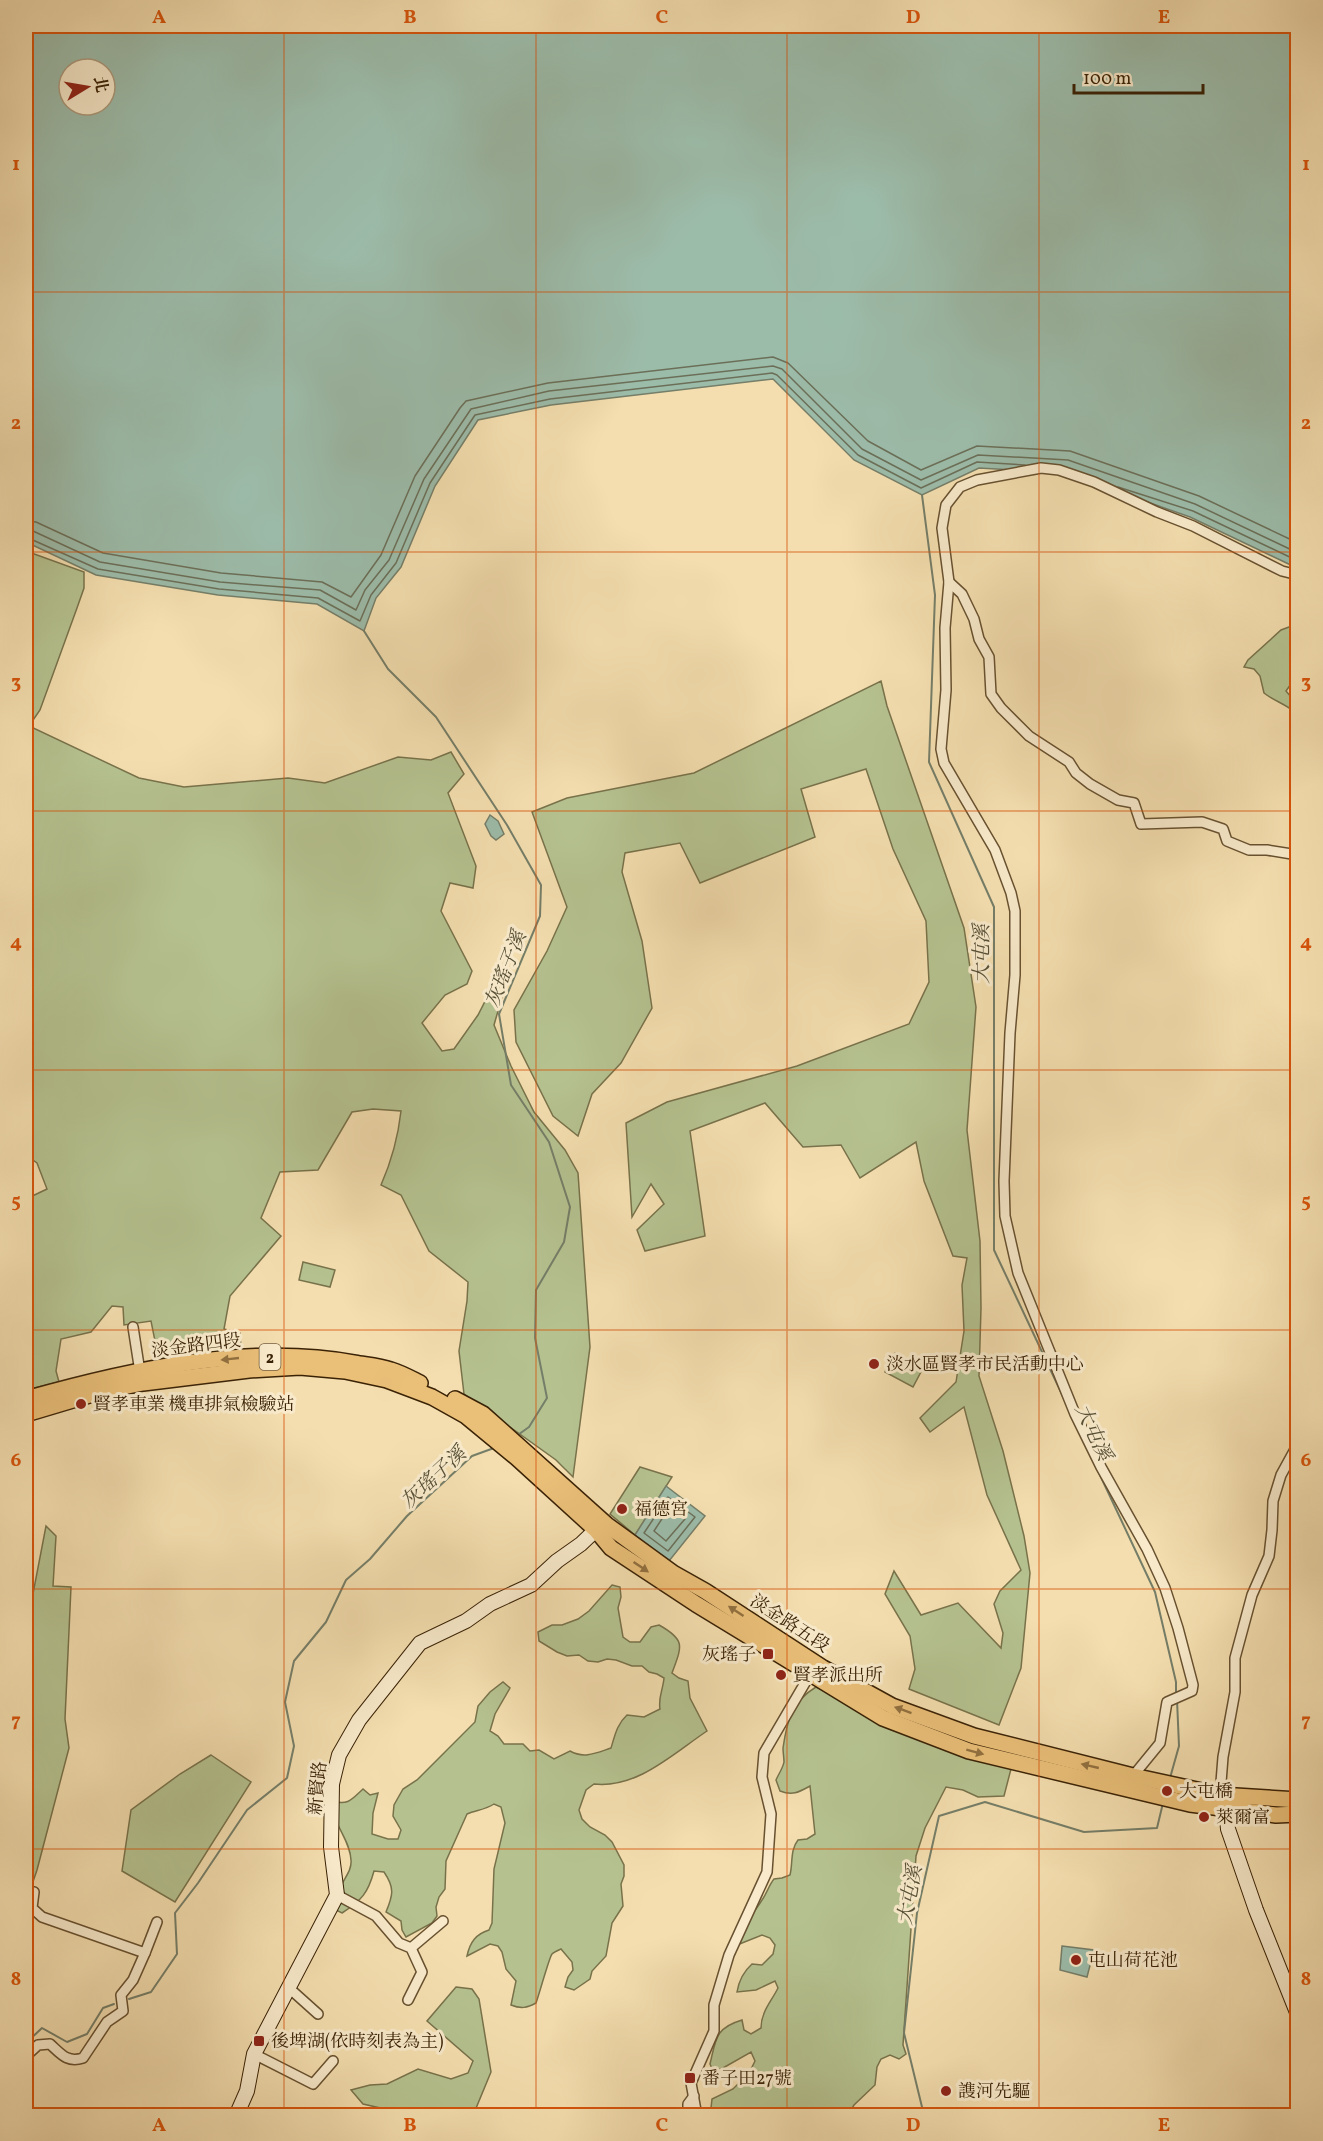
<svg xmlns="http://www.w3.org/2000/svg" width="1323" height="2141" viewBox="0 0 1323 2141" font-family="Vollkorn,'Noto Serif TC',serif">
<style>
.green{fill:#b5c290;stroke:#78724b;stroke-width:1.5}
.water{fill:#9cbcaa;stroke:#757e68;stroke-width:1.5;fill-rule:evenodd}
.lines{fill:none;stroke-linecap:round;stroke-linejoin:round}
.shore{stroke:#6b6f58;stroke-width:1.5}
.stream{stroke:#757e68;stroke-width:2}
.street-casing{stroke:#685130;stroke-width:12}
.secondary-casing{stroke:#3a2206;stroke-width:16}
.primary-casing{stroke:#3a2206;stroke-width:18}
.street{stroke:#f8eacb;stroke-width:9}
.secondary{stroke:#f8eacb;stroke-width:14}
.primary{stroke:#eabf78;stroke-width:15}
.oneway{fill:#92703f}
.grid{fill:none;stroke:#d7540b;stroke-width:1.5;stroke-opacity:0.55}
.poi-dot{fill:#8f2418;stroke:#f8eacb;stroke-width:2}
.labels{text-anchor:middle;stroke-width:6;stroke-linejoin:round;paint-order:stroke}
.shield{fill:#f8eacb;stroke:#735e41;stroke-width:1.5}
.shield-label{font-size:16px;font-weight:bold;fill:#3a2206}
.street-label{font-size:18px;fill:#3a2206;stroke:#f8eacb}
.poi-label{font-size:18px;fill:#3a2206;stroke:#f8eacb;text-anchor:start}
.water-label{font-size:20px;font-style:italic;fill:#575037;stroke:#f8eacb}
.neatline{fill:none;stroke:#d7540b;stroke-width:2}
.grid-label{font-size:20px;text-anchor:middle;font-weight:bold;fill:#d7540b}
</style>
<rect width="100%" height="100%" fill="#f4deaf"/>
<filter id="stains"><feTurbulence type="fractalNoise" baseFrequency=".00333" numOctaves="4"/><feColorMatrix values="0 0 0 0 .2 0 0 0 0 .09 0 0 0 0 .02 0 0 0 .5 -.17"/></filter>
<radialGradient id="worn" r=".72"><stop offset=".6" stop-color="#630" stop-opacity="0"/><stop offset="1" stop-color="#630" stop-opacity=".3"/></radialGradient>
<!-- green -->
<g class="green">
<path d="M26,551L84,572V588L77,608L40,710L29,726L139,778L184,787L288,778L325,783L398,757L431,760L451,752L464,774L448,793L476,866L473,888L450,883L441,911L472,971L467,984L445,995L422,1023L442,1051L454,1049L478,1015L500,972L506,983L494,1025L511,1066L534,1112L565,1150L578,1173L590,1347L573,1477L556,1460L464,1394L459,1351L467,1301L468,1282L429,1251L401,1195L381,1185C392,1160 398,1138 401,1111L373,1109L352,1112L318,1170L280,1172L261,1218L281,1236L230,1296L224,1329L240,1333L241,1350L159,1361L151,1321L124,1325L123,1307L112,1306L91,1332L61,1339L56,1371L59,1382L26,1390V1199L47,1189L37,1163L26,1155Z"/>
<path d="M1297,624V682L1291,684L1286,691L1297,704L1296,713C1286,704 1274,701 1264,693L1260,676L1254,669L1244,667L1248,660L1281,630Z"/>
<polygon points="881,681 887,706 964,928 976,1007 967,1130 980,1241 981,1308 979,1376 1003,1451 1024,1536 1030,1573 1021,1668 999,1725 909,1689 915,1669 910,1636 885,1594 894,1571 921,1615 958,1603 1001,1648 1003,1633 994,1604 1000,1591 1021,1570 987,1495 964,1407 930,1432 920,1418 956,1382 964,1331 962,1285 967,1258 953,1256 924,1181 916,1142 860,1178 841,1145 803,1147 765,1103 690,1131 705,1236 645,1251 637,1230 664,1204 651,1184 632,1217 626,1123 667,1102 797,1066 909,1024 929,982 926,921 893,849 866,769 801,789 815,837 700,883 680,843 625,853 622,872 642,941 652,1008 621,1063 592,1094 578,1136 553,1116 516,1042 514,1010 547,951 567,907 532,812 567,798 694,773"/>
<polygon points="303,1262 335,1270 330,1287 299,1280"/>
<polygon points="895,1353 923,1368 913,1387 885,1372"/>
<polygon points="640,1467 672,1477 635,1535 610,1514"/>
<polygon points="46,1526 56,1536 53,1586 71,1587 65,1719 69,1748 37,1870 26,1902 26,1630"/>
<path d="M612,1585L620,1587L621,1597L618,1608L623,1637L630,1642H640L651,1627L659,1625C686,1640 682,1646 672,1673L679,1678L688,1681L690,1698L707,1731C674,1753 637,1789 594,1784L586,1790L579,1810L582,1819L590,1827L605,1835L612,1842L624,1865V1876L621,1884L623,1906L612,1923L606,1956L592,1971L590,1979L574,1990L565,1987L568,1977L573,1970L572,1962L561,1949C559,1950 554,1952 552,1954C549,1958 539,1995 536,2003C527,2008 521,2009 511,2005L516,1981L506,1969L502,1952L498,1946L490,1944L467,1956C470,1942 476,1934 489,1930L492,1923L494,1869L505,1823L501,1807L494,1804C485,1810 476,1810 467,1814L446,1861L445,1889L439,1897L436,1907L437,1916L432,1923L406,1937L402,1930L401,1921L386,1912C393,1895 395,1888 384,1872L374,1871C368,1893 362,1900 342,1913L334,1909C336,1901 338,1893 341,1886C345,1877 352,1870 351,1860C350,1838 330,1822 333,1801C348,1806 352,1799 363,1789L370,1795L378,1793L373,1813L372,1834L388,1839H398L401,1830L393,1816L394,1805L403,1789L417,1780L475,1722L478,1706L490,1692L503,1682L510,1688L495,1714L490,1731L498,1736L504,1744H523L530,1751L539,1750L554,1759L570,1751C584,1759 596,1753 611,1748C615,1735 617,1724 627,1715L644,1717L660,1709C658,1697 663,1690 664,1678L657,1674L649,1672L642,1666H632L616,1660L607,1659L598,1662L588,1661L579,1655L567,1656L557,1652L539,1641L538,1632L552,1625H562L578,1619L589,1611Z"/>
<path d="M816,1687L921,1737L1012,1765L1004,1796L978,1797L963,1790L946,1787L925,1828L916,1856L903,2045L906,2054L899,2059L890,2055L881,2059L877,2067L875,2085L854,2105L848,2115H715L711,2108L712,2099L733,2089L749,2073L755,2061L751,2052L723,2068L713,2071L710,2064C716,2039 715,2028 742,2020L744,2030L751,2034L761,2028C761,2012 771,2002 778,1988L775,1981L756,1990L737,1992C739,1980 743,1972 752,1964L762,1965L773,1954L775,1945L770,1938L762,1935L737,1945C741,1923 751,1918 762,1900C767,1893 769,1885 774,1879L782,1878L790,1875C793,1863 790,1850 798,1840L807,1839L815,1834L810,1786C799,1792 793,1796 780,1791L776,1780C778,1775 783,1768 784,1762C784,1758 783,1753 783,1748C787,1721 791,1702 816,1687Z"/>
<polygon points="211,1755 251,1782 175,1902 122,1871 131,1810 180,1774"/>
<polygon points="456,1987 472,1989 479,1999 491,2072 474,2113 460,2116 411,2115 363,2104 351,2090 370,2085 387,2084 418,2069 451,2079 468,2073 473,2061 427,2021"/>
</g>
<!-- water -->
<g class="water">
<path d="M26,26H1297V568L1190,517L1065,473L979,468L922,495L854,460L773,379L551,405L478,420L435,486L401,567L376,598L364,631L317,604L218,595L96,575L26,542ZM69,69H105V105H69Z"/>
<polygon points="490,815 498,821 504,834 496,840 491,836 485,824"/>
<polygon points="666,1486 705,1516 669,1561 635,1535"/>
<polygon points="1062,1946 1094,1950 1087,1977 1060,1970"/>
</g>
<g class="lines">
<!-- shore -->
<g class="shore">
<polyline points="1118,487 1193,511 1298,561"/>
<polyline points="26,521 36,522 103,553 221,573 322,582 351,597 381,555 415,476 460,408 466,401 548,383 773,357 788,363 868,441 921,470 977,446 1070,451 1199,496 1298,543"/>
<polyline points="26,530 33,531 100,562 220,582 320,590 356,610 365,590 389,560 424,479 471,409 549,391 773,366 782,369 862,449 921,480 978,455 1068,460 1195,504 1298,553"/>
<polyline points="26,537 98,569 219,589 318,598 360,621 371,595 396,563 430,483 475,415 550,399 772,373 777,375 858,455 921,488 977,462 1025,465"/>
<polygon points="668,1497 695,1517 668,1551 644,1533"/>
<polygon points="669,1508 672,1508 685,1519 666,1541 654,1531"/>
</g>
<!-- stream -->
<g class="stream">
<polyline points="922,495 935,595 929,762 994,907 994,1250 1067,1405"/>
<polyline points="364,631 388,669 436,717 507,825 541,885 540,916 499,1014 511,1085 549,1142 570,1207 564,1242 536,1290 535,1338 547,1398 529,1427 515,1437"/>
<polyline points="1091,1456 1155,1592 1176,1682 1176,1695"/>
<polyline points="1170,1778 1179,1746 1177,1700"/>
<polyline points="129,1999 151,1992 177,1954 175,1913 198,1883 247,1810 287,1778 294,1746 285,1702 294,1661 326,1622 346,1580 370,1559 407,1516 472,1456 494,1448"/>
<polyline points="26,2043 42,2028 67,2042 87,2034 103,2008 114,2004"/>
<polyline points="922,2116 922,2107 904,2033 917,1913 939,1816 985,1802 1084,1832 1157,1828 1163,1803"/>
</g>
<!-- street casing -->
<g class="street-casing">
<g id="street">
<polyline points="949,582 962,594 974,619 979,639 989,657 991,694 1001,708 1029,736 1069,762 1076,773 1090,784 1118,800 1134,803 1141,824 1202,822 1223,829 1227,841 1249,850 1267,850 1298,855"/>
<polyline points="133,1327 140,1372"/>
<polyline points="1133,1776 1160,1743 1167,1702 1192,1691 1193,1685 1178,1628 1165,1588 1147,1549 1101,1467 1075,1414 1018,1273 1005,1216 1004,1181 1010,1033 1015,975 1015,911 1011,893 995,850 944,763 941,749 946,690 945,628 949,582 942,528 946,505 960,487 977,480 1041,468 1059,470 1094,482 1157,512 1193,526 1282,571 1298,575"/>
<polyline points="1220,1795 1223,1757 1235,1692 1235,1658 1252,1595 1269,1556 1272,1530 1273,1501 1281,1475 1298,1444"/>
<polyline points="337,1895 376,1916 399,1943 411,1948 422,1972 408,2000"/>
<polyline points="411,1948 443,1921"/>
<polyline points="145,1953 157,1922"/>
<polyline points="289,1988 318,2014"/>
<polyline points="254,2054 313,2084 333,2061"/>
<path d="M26,2056L38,2045L50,2044C61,2054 67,2063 83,2058L107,2022L123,2011L121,1995L133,1980L145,1953L42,1917L32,1908L34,1892"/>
<polyline points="688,2116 688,2104 694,2096"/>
<polyline points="697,2116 691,2083 714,2031 714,2005 729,1955 767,1872 771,1814 762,1777 764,1753 812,1671"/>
</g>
</g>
<!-- secondary casing -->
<g class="secondary-casing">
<g id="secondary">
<polyline points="1222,1799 1226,1809 1228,1829 1256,1910 1298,2015"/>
<polyline points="236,2116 247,2091 254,2054 337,1895 331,1847 332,1784 339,1755 359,1720 420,1643 466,1621 490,1604 531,1585 557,1561 581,1544 603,1523"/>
</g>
</g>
<!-- primary casing -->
<g class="primary-casing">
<g id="primary">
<path d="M26,1399C128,1370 249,1343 355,1363C366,1365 379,1366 391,1370C401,1373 410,1378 420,1383"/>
<polyline points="455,1399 483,1414 607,1525 673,1573 705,1591 823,1668 892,1706 974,1736 1133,1776 1220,1795 1298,1800"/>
<polyline points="26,1414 103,1391 143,1383 249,1370 300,1367 345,1371 387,1380 432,1397 466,1416 517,1458 596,1530 611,1548 696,1604 883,1718 969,1751 1190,1804 1276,1815 1298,1814"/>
</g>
</g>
<!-- street -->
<use href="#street" class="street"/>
<!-- secondary -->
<use href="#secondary" class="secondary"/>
<!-- primary -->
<use href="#primary" class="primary"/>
</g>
<!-- one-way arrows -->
<defs><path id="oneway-solid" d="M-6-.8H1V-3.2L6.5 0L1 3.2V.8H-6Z" transform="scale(1.5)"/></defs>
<g class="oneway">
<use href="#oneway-solid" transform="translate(230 1359) rotate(174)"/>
<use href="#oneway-solid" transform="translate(641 1567) rotate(34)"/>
<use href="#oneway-solid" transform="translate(736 1611) rotate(-147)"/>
<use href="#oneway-solid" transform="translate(903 1710) rotate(-160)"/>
<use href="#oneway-solid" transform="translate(975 1752) rotate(15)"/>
<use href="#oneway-solid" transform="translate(1090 1766) rotate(-167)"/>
</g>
<!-- grid -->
<path class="grid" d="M284,26V2116M536,26V2116M787,26V2116M1039,26V2116M26,292H1298M26,552H1298M26,811H1298M26,1070H1298M26,1330H1298M26,1589H1298M26,1849H1298"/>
<!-- markers -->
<g class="poi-dot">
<circle cx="874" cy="1364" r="6"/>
<circle cx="81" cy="1404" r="6"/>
<circle cx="622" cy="1509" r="6"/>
<rect x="762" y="1648" width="12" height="12" rx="3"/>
<circle cx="781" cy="1675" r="6"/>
<circle cx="1167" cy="1791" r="6"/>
<circle cx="1204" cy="1817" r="6"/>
<circle cx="1076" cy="1960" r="6"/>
<rect x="253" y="2035" width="12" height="12" rx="3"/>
<rect x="684" y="2072" width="12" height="12" rx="3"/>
<circle cx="946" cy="2091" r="6"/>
</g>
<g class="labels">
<!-- shield labels -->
<rect class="shield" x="259.5" y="1344" width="21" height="26" rx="4.5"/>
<g class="shield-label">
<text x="270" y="1363">2</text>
</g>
<!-- street labels -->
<g class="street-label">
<text transform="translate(196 1345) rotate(-7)" y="6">淡金路四段</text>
<text transform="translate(790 1623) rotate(33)" y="6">淡金路五段</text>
<text transform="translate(317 1788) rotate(-84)" y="6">新賢路</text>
</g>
<!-- poi labels -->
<g class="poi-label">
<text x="886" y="1370">淡水區賢孝市民活動中心</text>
<text x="93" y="1410">賢孝車業 機車排氣檢驗站</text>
<text x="634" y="1515">福德宮</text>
<text x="756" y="1660" text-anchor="end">灰瑤子</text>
<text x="793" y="1681">賢孝派出所</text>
<text x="1179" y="1797">大屯橋</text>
<text x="1216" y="1823">萊爾富</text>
<text x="1088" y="1966">屯山荷花池</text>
<text x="271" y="2047">後埤湖(依時刻表為主)</text>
<text x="702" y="2084">番子田27號</text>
<text x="958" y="2097">謢河先驅</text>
</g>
<!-- water labels -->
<g class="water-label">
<text transform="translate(981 954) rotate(-90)" y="7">大屯溪</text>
<text transform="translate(505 969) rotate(-69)" y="7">灰瑤子溪</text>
<text transform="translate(1094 1432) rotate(65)" y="7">大屯溪</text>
<text transform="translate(433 1477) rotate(-43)" y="7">灰瑤子溪</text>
<text transform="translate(909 1895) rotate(-80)" y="7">大屯溪</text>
</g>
</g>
<!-- margin -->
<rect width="1323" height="2141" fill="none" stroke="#f4deaf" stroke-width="66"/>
<!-- north arrow -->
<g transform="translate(87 87) rotate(79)"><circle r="28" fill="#f8eacb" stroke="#ac9a7c" stroke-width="1.5"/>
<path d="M0-4.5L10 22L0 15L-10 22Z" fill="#8f2418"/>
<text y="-9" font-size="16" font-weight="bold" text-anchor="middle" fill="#3a2206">北</text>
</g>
<!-- scale -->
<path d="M1074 84v9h129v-9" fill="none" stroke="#3a2206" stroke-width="3"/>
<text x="1083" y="84" font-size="18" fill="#3a2206" stroke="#f8eacb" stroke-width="4.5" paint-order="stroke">100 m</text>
<rect x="33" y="33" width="1257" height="2075" class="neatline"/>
<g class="grid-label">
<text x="159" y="23">A</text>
<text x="410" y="23">B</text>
<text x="662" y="23">C</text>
<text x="913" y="23">D</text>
<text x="1164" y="23">E</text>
<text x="16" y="170">1</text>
<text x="1306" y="170">1</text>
<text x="16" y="429">2</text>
<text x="1306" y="429">2</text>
<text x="16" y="688">3</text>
<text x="1306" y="688">3</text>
<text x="16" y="948">4</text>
<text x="1306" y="948">4</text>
<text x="16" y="1207">5</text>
<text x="1306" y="1207">5</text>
<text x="16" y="1466">6</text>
<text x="1306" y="1466">6</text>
<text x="16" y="1726">7</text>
<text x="1306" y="1726">7</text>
<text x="16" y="1985">8</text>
<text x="1306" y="1985">8</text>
<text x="159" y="2131">A</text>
<text x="410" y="2131">B</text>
<text x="662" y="2131">C</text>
<text x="913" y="2131">D</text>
<text x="1164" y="2131">E</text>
</g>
<rect width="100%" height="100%" filter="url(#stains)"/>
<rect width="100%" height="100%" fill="url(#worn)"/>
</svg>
